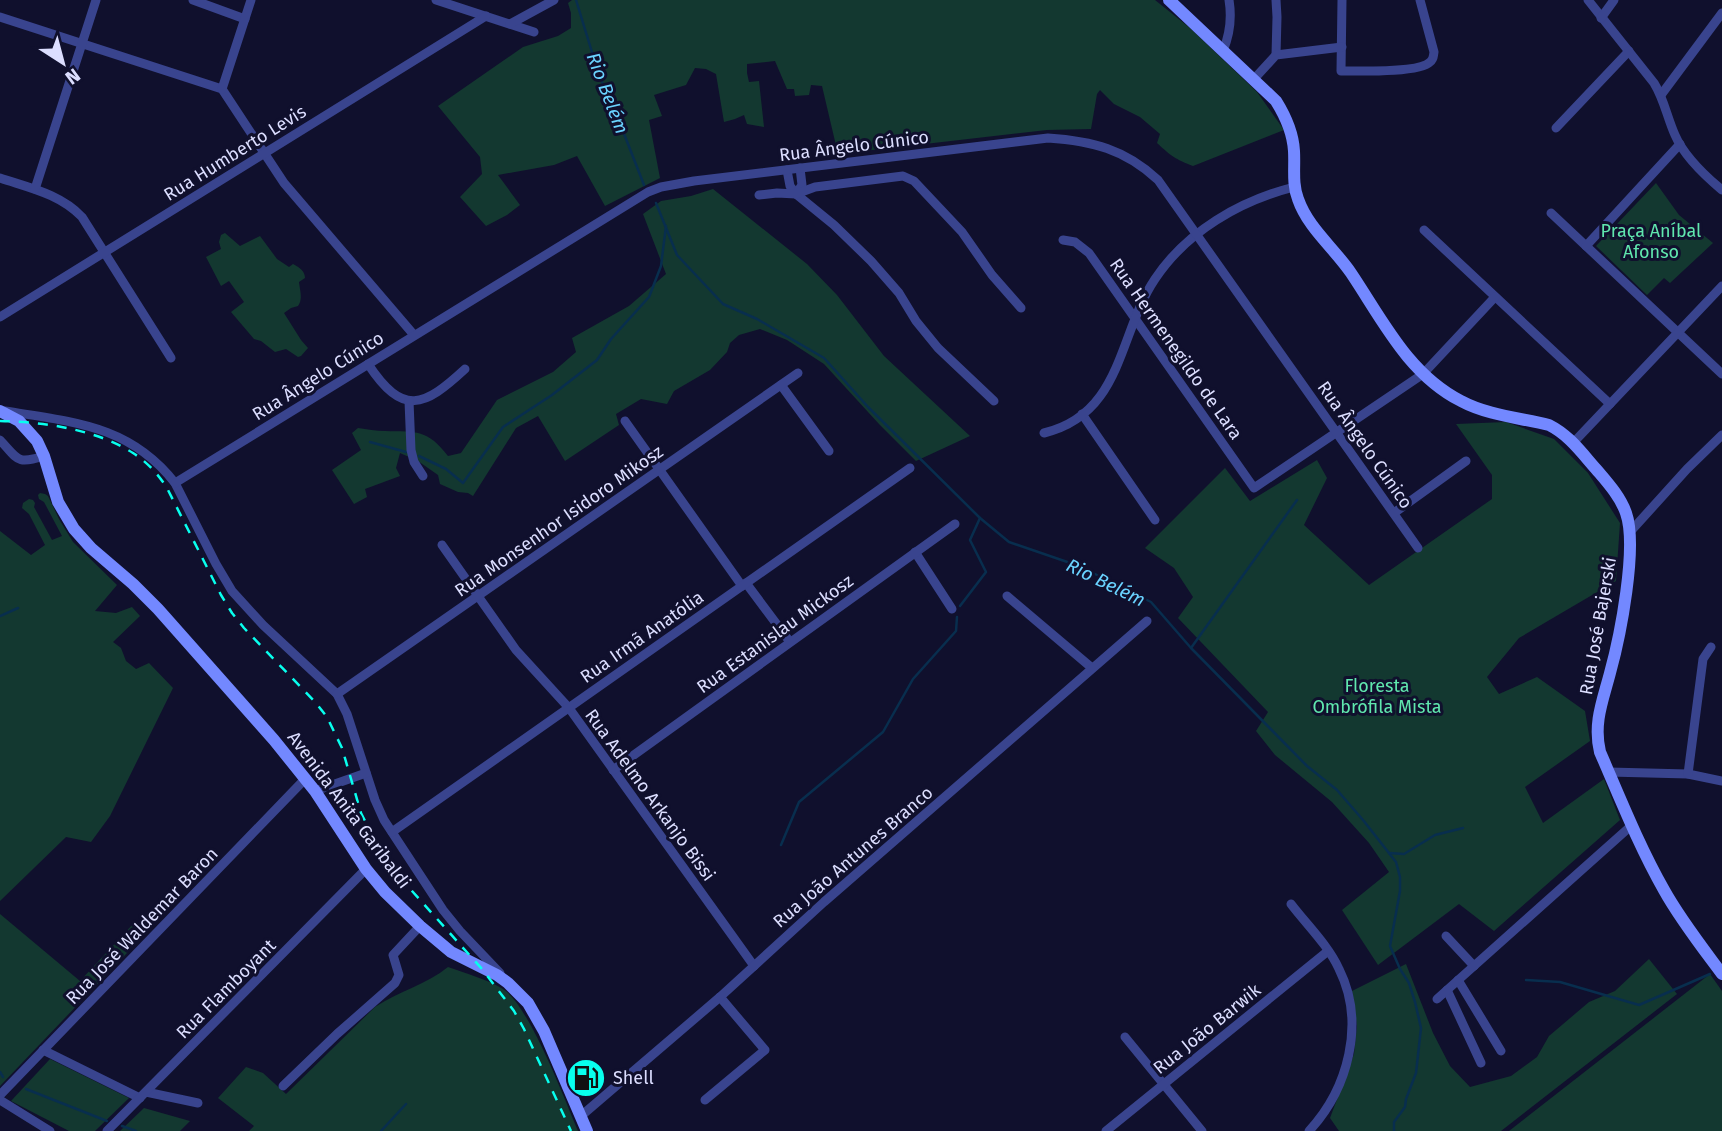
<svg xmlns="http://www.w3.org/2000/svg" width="1722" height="1131" viewBox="0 0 1722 1131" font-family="'Fira Sans',sans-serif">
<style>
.green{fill:#133830}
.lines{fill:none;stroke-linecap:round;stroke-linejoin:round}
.stream{stroke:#082e4e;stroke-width:2.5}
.minor{stroke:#39448e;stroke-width:9}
.secondary{stroke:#7388ff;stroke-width:12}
.rail{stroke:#08ffee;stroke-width:2.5;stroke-dasharray:10 9;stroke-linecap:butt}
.labels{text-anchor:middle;stroke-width:6;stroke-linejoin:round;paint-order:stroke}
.street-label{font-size:18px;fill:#dcdeff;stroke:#10102d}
.park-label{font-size:18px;fill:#60e7ae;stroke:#10102d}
.poi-label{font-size:18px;fill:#dcdeff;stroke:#10102d;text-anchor:start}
.water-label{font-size:19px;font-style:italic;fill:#6ad3ff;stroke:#10102d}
</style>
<rect width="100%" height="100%" fill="#10102d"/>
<!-- green -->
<g class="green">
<path d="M572,0H1155L1190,28L1257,92L1284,130L1193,166C1175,159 1171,156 1157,143L1160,134L1140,117L1114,104L1100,90L1097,94L1091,129L1047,130L838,154L822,86L811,85L809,95L795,96L794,89H787L775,61L747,64V73L749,82L759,81L764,127L747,124L744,115L735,119L724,122L716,74L706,69L695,68L686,85L654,95L662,116L649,120L660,178L605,206L577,156L554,165L498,175L520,205L507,215L486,226L460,197L482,174L480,157L438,106L523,47L558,36L571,28V13L568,3Z"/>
<polygon points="1656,183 1679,215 1713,243 1670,283 1664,278 1647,295 1596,246"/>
<path d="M713,189L807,264L837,295L884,356L970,436L916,461L879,424L824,364L787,340L760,329L739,335L730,343L727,352L710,370L674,391L667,404L641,399L616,414L619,425L565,461L538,416L516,428L473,496L468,493L458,492L440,484L438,475L418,461L400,453L396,468L400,476L365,489L367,497L354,504L332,470L361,450L352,433L358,428C367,429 376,431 385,431C417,432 427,429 448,456L461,453L497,400L553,372L576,352L572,338L629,306L666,274L643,214L661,201L691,196Z"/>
<path d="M225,233L240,246L260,236L277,259L289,267L293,264C299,267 305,271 305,278L299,282C300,291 303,299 298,306L291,308L284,313L301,340L308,348L301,356L298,357L286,349L275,352L261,341L254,339L231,312L244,302L229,281L221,286L206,257L221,249L219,242L221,235Z"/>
<polygon points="1506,422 1554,439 1588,473 1620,523 1616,581 1519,638 1487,677 1499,694 1537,677 1585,711 1590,741 1525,787 1543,823 1604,779 1620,820 1494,931 1459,904 1378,965 1342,910 1389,872 1369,843 1332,802 1275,755 1256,731 1268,712 1178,618 1193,597 1174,568 1145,548 1225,468 1250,501 1317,460 1327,478 1304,525 1369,585 1492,499 1492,475 1456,424"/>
<polygon points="40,493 45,494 48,496 59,519 73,542 117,585 95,611 116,613 132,607 140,616 113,642 121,648 126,661 136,669 149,663 173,688 110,816 91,842 66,837 0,901 0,531 31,555 45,545 29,514 22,508 23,503 29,499 33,500 35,503 34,507 52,540 62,536 44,502 39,499 38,495"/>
<polygon points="0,914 80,981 134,923 147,932 0,1086"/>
<polygon points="1649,959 1677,994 1501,1131 1339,1131 1330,1118 1354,1054 1357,1026 1352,991 1406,964 1433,1033 1450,1066 1470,1087 1511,1076 1537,1057 1549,1036 1589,1002 1615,991"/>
<path d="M448,967C465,973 489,980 503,989C529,1005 565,1100 578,1131H249L254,1126L218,1098L246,1067L263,1073L286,1094L375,1007C399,991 426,985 448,967Z"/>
<polygon points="1710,974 1722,991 1722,1131 1509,1131"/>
<polygon points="50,1059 129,1098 95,1131 69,1131 11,1101"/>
<polygon points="144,1108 190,1121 180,1131 120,1131"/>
</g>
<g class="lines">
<!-- stream -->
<g class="stream">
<polyline points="576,0 599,75 621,126 644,185"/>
<polyline points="656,203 677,255 723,304 757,319 824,358 868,407 980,518 1009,542 1079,566 1151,602 1191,648 1307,766 1337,790 1363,820 1396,862 1400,877 1400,891 1390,946 1400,969 1409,983 1415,1002 1421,1028 1416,1073 1406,1099 1405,1107 1394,1122 1394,1131"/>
<polyline points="370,442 406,452"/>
<polyline points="419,456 446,469 463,483 503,427 552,395 597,360 611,339 649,297 661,266 666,226"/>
<polyline points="960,606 986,572 970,540 980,518"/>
<polyline points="0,616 18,608"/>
<polyline points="1191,648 1297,500"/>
<polyline points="781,845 799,802 883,732 913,679 956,631 957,617"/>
<polyline points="1389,853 1404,854 1435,835 1463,828"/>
<polyline points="1526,980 1560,982 1639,1005 1710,974"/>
<polyline points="0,1072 3,1077"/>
<polyline points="26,1089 107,1121"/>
<polyline points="122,1126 136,1131"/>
<polyline points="381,1131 406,1104"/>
</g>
<!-- minor -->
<g class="minor">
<polyline points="193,0 245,19"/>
<polyline points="436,0 534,32"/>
<path d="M1342,0L1341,71C1357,71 1420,73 1430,62C1434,59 1433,57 1434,52L1420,0"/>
<path d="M1588,0L1654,83C1664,99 1667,117 1675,135C1684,156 1704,175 1722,190"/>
<polyline points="0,17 222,89 284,183 414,335"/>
<polyline points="1601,18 1614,0"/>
<polyline points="510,24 554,0"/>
<path d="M1223,51C1230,34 1232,18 1229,0"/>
<polyline points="1276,55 1277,17 1276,0"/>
<polyline points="1254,79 1276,55 1342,47"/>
<polyline points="222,89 251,0"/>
<polyline points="1661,95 1722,13"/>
<polyline points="1556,128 1629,51"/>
<polyline points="787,170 790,186 796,194 834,225 871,261 899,293 916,321 938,348 994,401"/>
<path d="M0,178C30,188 60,194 82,217L171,358"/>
<polyline points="35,189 96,0"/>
<polyline points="796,194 802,185 800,168"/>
<polyline points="759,195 777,193 796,194 815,187 903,176 914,181 962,232 992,275 1021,308"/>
<polyline points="1551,213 1722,374"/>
<polyline points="1424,230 1610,404"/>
<polyline points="1063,240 1075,242 1089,253 1254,488 1423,374 1495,297"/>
<polyline points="1586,246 1680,144"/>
<polyline points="0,317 486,16"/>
<path d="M368,364C403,417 424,407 465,369"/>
<polyline points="781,385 829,451"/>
<polyline points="409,401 411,450 414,462 423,476"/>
<path d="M5,411C73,422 130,425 175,483L216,564L232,591L263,625L337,694L347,714L375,800L384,820L443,910L460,931L500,973"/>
<polyline points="1082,414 1155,520"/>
<polyline points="625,421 742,586"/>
<path d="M1044,433C1123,414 1118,334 1155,279C1187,231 1240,201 1294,187"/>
<path d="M0,440C18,459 16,465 44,456"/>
<polyline points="1573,443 1722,286"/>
<path d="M175,483L648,192L661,187L694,181L1048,138C1092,141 1125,149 1158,180L1418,548"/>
<polyline points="1394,513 1466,461"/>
<polyline points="1630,532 1687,469 1722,435"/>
<polyline points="442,545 516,650 569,708 754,966"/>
<polyline points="915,552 952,609"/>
<polyline points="746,583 790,642"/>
<polyline points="1007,596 1092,668"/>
<polyline points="337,694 798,373"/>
<polyline points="613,770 955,524"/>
<polyline points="1609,772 1688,774 1722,781"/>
<polyline points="1688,774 1703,659 1711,647"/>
<polyline points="315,791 366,773"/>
<polyline points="392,832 910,468"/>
<path d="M1291,904C1307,925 1328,945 1339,969C1366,1023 1348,1089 1309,1131"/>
<polyline points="1446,936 1474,966"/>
<polyline points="1458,980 1501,1051"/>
<polyline points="1447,990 1481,1063"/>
<polyline points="1437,999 1632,825"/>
<polyline points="1125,1037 1202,1131"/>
<polyline points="43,1050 140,1098"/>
<polyline points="283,1086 337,1034 395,983 399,975 393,955 420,926"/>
<polyline points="146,1092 198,1103"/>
<polyline points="0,1095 306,778"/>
<polyline points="0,1100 50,1131"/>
<polyline points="705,1100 765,1050 720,997"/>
<polyline points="581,1116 720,997 824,902 1147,621"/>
<polyline points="107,1131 366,869"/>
<polyline points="1106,1131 1328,951"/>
</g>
<!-- secondary -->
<g class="secondary">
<path d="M1169,0L1276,101C1286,117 1293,133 1294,151C1295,168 1292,183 1298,199C1308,228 1334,248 1351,273C1382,319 1408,374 1461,401C1487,415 1520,418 1549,425C1569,435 1581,452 1596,469C1607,482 1620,496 1626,513C1638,547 1620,637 1610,673C1603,700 1593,723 1600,752C1620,798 1639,846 1664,890C1680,919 1702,947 1722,974"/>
<polyline points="0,411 19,421 37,441 44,456 58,502 74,529 91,548 133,584 158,609 274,740 315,791 366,869 385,892 420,926 451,952 497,975 508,983 528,1003 544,1031 587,1131"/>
</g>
<!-- rail -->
<path class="rail" d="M0,421C44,422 95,429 133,453C147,462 158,474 167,488L221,595L232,613L244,628L316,703L327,717L342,748L361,813L381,852L395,872L482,969L514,1011L524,1029L571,1131"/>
</g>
<!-- icons -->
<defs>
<g id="fuel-disc" transform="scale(2.0125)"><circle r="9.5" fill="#08ffee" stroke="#10102d"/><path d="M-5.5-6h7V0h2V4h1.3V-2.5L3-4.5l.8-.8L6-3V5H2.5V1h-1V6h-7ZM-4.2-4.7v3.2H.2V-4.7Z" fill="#111"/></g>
</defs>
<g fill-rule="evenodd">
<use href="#fuel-disc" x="586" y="1078"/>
</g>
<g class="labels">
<!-- street labels -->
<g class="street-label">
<text transform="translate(854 146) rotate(-7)" y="6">Rua Ângelo Cúnico</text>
<text transform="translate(235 153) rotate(-32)" y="6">Rua Humberto Levis</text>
<text transform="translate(1176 349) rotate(55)" y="6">Rua Hermenegildo de Lara</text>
<text transform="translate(318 376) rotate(-32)" y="6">Rua Ângelo Cúnico</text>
<text transform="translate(1365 445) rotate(55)" y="6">Rua Ângelo Cúnico</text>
<text transform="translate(559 521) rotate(-35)" y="6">Rua Monsenhor Isidoro Mikosz</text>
<text transform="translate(1598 626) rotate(-80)" y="6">Rua José Bajerski</text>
<text transform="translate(775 634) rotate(-36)" y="6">Rua Estanislau Mickosz</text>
<text transform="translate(642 637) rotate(-35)" y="6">Rua Irmã Anatólia</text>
<text transform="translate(650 795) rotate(54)" y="6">Rua Adelmo Arkanjo Bissi</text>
<text transform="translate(349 810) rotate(53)" y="6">Avenida Anita Garibaldi</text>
<text transform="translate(853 857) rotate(-41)" y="6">Rua João Antunes Branco</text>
<text transform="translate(142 926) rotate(-46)" y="6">Rua José Waldemar Baron</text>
<text transform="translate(226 989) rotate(-45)" y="6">Rua Flamboyant</text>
<text transform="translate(1207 1029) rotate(-39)" y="6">Rua João Barwik</text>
</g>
<!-- park labels -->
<g class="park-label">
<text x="1651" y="237">Praça Aníbal<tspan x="1651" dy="21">Afonso</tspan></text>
<text x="1377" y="692">Floresta<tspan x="1377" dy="21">Ombrófila Mista</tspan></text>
</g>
<!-- poi labels -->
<g class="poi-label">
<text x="613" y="1084">Shell</text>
</g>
<!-- water labels -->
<g class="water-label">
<text transform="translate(608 93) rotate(69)" y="7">Rio Belém</text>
<text transform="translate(1106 582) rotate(26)" y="7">Rio Belém</text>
</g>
</g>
<!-- north arrow -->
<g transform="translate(63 63) rotate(144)" stroke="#10102d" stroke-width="5" paint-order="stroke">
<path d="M0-5L12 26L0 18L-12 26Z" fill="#dcdeff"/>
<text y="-10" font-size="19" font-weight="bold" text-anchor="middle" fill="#dcdeff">N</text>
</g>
</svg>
